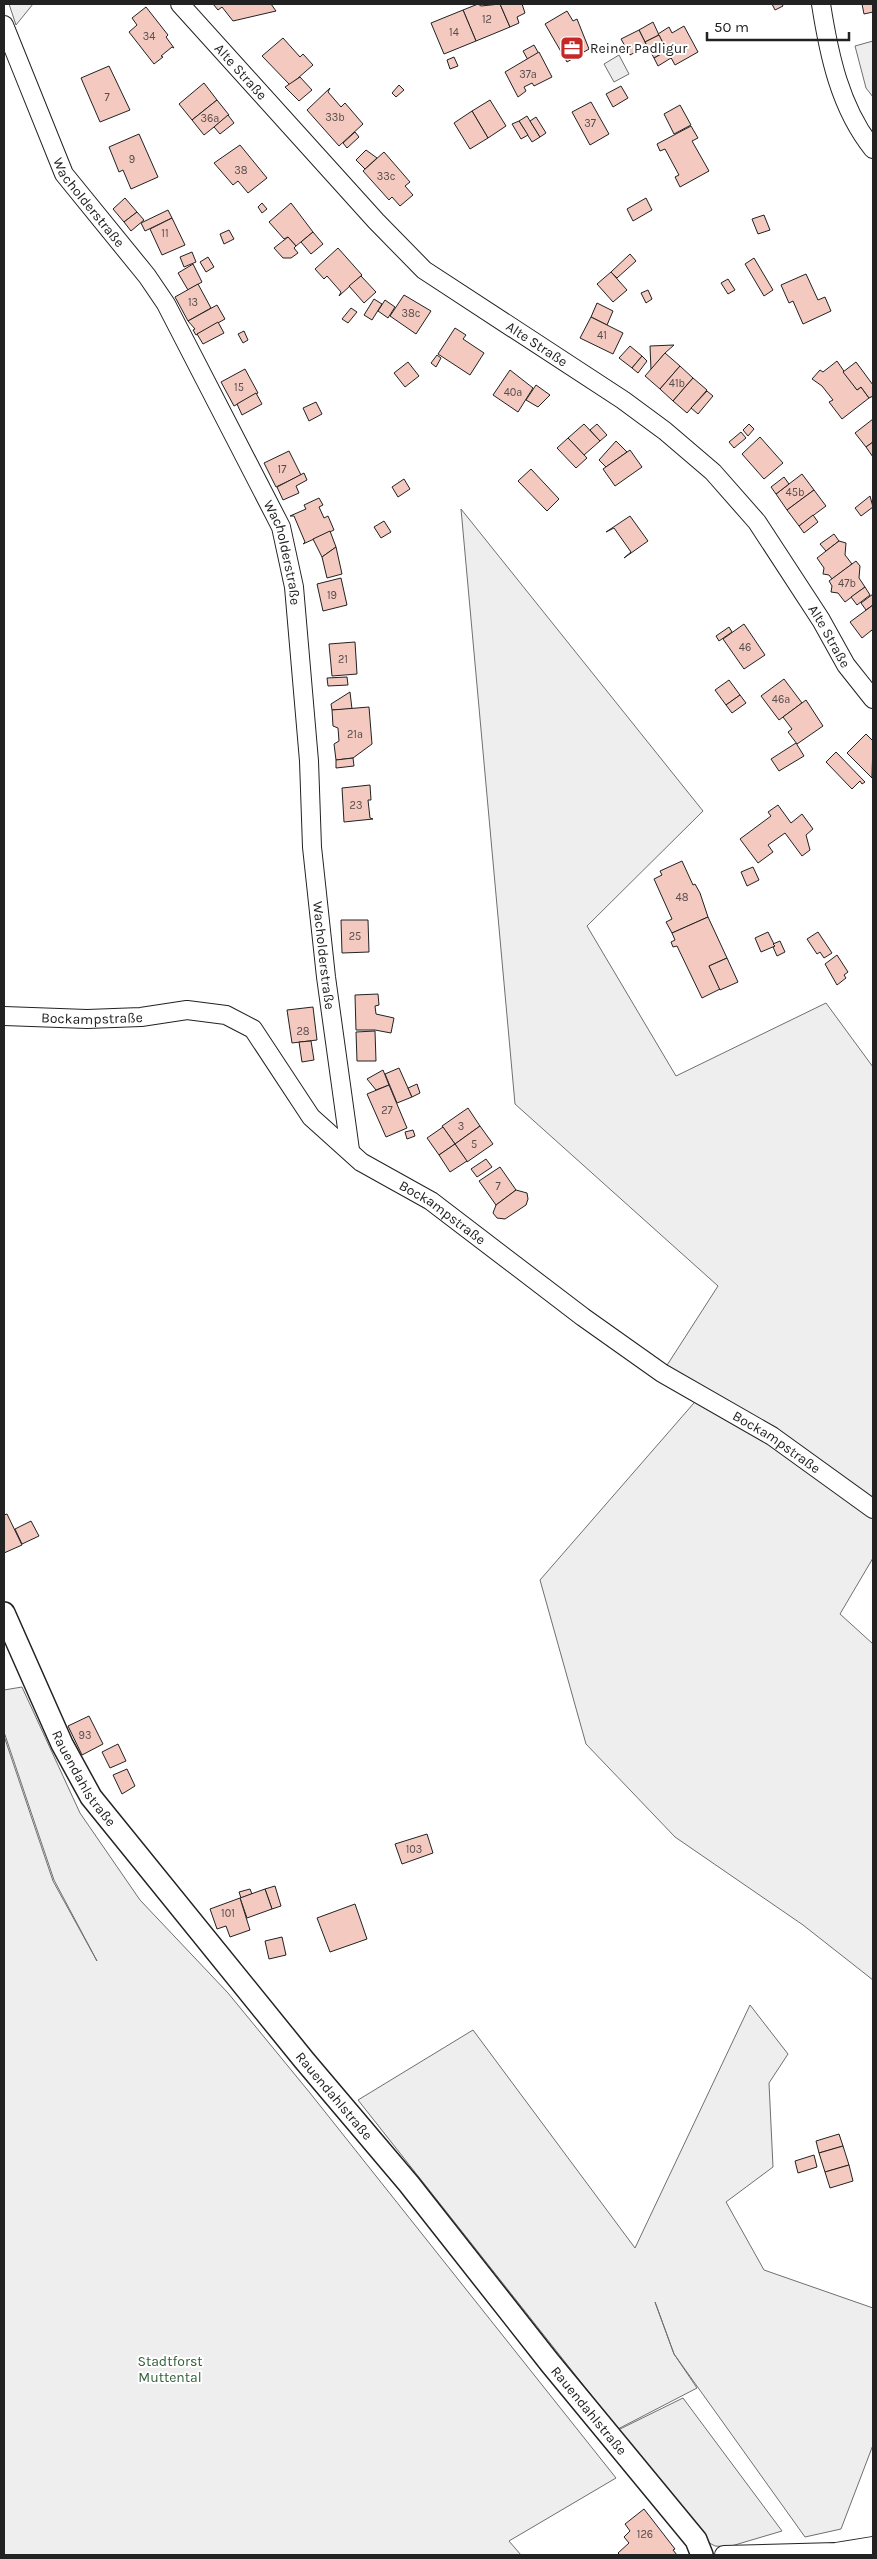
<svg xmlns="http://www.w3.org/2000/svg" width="877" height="2559" viewBox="0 0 877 2559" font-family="Karla,sans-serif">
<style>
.green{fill:#eee;stroke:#6f6f6f}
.parking{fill:#ededed;stroke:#6f6f6f}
.building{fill:#f3c9c0;stroke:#222}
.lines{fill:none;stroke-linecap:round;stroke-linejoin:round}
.minor-casing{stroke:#222;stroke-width:20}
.tertiary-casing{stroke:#222;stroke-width:24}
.minor{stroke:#fff;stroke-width:18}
.tertiary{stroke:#fff;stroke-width:21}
.labels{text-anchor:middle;stroke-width:4;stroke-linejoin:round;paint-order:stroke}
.number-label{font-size:11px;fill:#564c4a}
.poi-label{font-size:14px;fill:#222;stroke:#fff;text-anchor:start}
.street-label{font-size:14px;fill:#222;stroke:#fff}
.park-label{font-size:14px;fill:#2f5e38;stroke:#fff}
</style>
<rect width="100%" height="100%" fill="#fff"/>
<!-- green -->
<g class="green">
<polygon points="9,4 33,4 16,25"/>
<polygon points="873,41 873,97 866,88 855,46"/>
<polygon points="461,509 703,811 587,926 676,1076 826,1003 873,1067 873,1558 840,1614 873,1644 873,1980 803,1925 675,1837 586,1744 540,1580 700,1396 662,1373 718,1286 515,1104"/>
<polygon points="22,1687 80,1813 140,1900 228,1993 310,2093 616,2478 509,2541 521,2555 4,2555 4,1736 53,1881 97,1961 54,1880 4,1732 4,1690"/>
<polygon points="750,2005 788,2054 769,2083 773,2167 726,2202 764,2270 873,2308 873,2445 841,2529 805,2537 674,2354 655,2302 674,2354 697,2388 618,2429 358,2100 473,2030 635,2248"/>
</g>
<!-- parking -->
<g class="parking">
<polygon points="619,55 629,74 614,82 604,64"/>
<polygon points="683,2398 782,2531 728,2547 715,2546 702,2539 618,2430"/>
</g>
<!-- building -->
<g class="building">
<polygon points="213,4 271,4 276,11 233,21 222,7 218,10"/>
<polygon points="478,4 481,6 500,4 510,27 476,41 463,10"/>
<polygon points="500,4 522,4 525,13 517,17 519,23 510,27"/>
<polygon points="772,4 782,4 783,6 775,10"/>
<polygon points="862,4 873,4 873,12 864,14"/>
<polygon points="146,7 168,35 166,37 174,48 172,47 161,56 163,57 154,64 129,32 137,25 132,18"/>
<polygon points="463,10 476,41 444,54 431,23"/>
<polygon points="567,11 573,21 577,19 589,49 567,62 545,24"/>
<polygon points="653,22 659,35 645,42 639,30"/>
<polygon points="684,26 698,52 675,65 658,34 669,27 672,33"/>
<polygon points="639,30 647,46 630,55 621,39"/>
<polygon points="659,35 667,51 654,58 645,42"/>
<polygon points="283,38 300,57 303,54 313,65 290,85 262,56"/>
<polygon points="534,45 539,54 528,60 523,51"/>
<polygon points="667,51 671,58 658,66 654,58"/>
<polygon points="539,52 552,77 534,86 532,83 524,87 526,91 518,97 505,72"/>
<polygon points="454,57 458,66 450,69 447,60"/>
<polygon points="109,66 130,110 100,122 81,78"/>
<polygon points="300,77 312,90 299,101 285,87"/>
<polygon points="204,83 217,100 192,120 179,104"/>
<polygon points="399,85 404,90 396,97 392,93"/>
<polygon points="621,86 628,98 613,107 606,94"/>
<polygon points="330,88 328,92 341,107 345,103 363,124 339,146 307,110"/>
<polygon points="217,100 229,115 204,135 192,120"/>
<polygon points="490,100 506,126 488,138 472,111"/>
<polygon points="591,102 609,134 590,145 572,112"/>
<polygon points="680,105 691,125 674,134 664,114"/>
<polygon points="472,111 488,138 470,149 454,123"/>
<polygon points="228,115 234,123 220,134 214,127"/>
<polygon points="527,116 540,137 532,142 519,121"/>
<polygon points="536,117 546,133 540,137 530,121"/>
<polygon points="519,121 528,135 521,139 512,124"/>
<polygon points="691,126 698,138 692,141 709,171 680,187 675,177 679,175 665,149 660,151 657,144"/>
<polygon points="355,132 359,137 347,148 343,143"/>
<polygon points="139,134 158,177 131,189 123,170 119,172 109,147"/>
<polygon points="240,145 267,178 248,193 238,181 233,185 214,163"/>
<polygon points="366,150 377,158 365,169 356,160"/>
<polygon points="384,152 410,182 405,186 413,195 400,206 392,197 389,200 363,171"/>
<polygon points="125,198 137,212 124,222 113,209"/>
<polygon points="646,198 652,210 633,221 627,209"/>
<polygon points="262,203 267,209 262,213 258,207"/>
<polygon points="291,203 313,232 296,246 288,237 284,239 269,222"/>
<polygon points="168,210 172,218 145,231 141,223"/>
<polygon points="137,212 144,220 131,231 124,222"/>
<polygon points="764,215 770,230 758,234 752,219"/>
<polygon points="172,218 185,245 162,255 150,229"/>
<polygon points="229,230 234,239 224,244 220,234"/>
<polygon points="313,232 323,244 311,254 301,242"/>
<polygon points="288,237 296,246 294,248 298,253 291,258 283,258 274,248"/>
<polygon points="338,248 362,275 339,296 341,292 327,276 324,279 315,269"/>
<polygon points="192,252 196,262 184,267 180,257"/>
<polygon points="630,254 636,261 617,278 611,272"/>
<polygon points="208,257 214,267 206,272 200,262"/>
<polygon points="754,258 773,290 764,296 745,264"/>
<polygon points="193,264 202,282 188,290 178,273"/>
<polygon points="611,272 627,290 613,302 597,284"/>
<polygon points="806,274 818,300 825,297 831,311 803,324 793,301 789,303 781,285"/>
<polygon points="361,276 376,292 364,303 349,286"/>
<polygon points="728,279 735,290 728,294 721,283"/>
<polygon points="198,284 211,308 188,321 175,297"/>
<polygon points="648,290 652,299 646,303 641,293"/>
<polygon points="404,295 431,311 416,334 390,316"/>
<polygon points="374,299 382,304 372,320 364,315"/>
<polygon points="385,300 395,307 388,318 378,311"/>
<polygon points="597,303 613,311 607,325 591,317"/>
<polygon points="217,305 225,319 196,335 193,330 195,329 188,321"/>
<polygon points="351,308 357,312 348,323 342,319"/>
<polygon points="591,317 623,333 613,354 580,338"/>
<polygon points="218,322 224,333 203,344 197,334"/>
<polygon points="455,328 466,335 463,339 484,353 470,375 438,354"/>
<polygon points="244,331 248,340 243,343 238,334"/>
<polygon points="674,345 665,353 651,370 650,346"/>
<polygon points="630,346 642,356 632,368 619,358"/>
<polygon points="665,353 680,366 660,389 645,376"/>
<polygon points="437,355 441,358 436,367 431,363"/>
<polygon points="642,356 647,361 638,373 632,368"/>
<polygon points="837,361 857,390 861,387 869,398 842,419 829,402 833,400 822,386 812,379 820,370 823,372"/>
<polygon points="408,362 419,376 405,387 394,373"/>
<polygon points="856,362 873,385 873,396 869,398 861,387 857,390 843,372"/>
<polygon points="680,366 693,378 673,401 660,389"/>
<polygon points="245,369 258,393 234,406 221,382"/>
<polygon points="510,370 533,388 518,412 493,395"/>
<polygon points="693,378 707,390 687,413 673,401"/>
<polygon points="536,385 550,395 538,407 526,400"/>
<polygon points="707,391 713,396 698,414 691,408"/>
<polygon points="256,393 262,404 242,415 237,404"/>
<polygon points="316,402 322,414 309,421 303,408"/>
<polygon points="873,419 873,442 866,447 855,433"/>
<polygon points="584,424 600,441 584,455 568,438"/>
<polygon points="597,424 607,435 600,441 590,430"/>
<polygon points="749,424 754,429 748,436 743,430"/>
<polygon points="741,432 746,438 734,448 729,442"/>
<polygon points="760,437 783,463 764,479 742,454"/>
<polygon points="568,438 587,458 576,468 557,448"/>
<polygon points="616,441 627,452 606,467 599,460"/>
<polygon points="873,442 873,457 866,447"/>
<polygon points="630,450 642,467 615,486 603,469"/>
<polygon points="289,451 301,475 276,487 264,463"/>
<polygon points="531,469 559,499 547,511 518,481"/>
<polygon points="304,473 307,480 296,486 299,493 283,500 277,487"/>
<polygon points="802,474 814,490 787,510 776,494"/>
<polygon points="784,477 789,484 776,494 771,487"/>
<polygon points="404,479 410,489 398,497 392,487"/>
<polygon points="814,490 826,506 799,526 787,510"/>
<polygon points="870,496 873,507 861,516 855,508"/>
<polygon points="319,498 323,505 319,507 324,518 328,516 334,530 303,544 305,542 294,516 290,516 306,509 304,505"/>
<polygon points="813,515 818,522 804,533 799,526"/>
<polygon points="630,516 648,541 624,558 631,552 614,528 606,532"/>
<polygon points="384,521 391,532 381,538 374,527"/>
<polygon points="330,531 336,547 322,557 313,539"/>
<polygon points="834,534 839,541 826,551 820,544"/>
<polygon points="839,541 846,543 845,555 852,564 832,579 829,575 823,574 824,568 817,558"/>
<polygon points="336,547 342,574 327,578 322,557"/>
<polygon points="856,561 860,566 859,578 865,587 845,602 838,593 831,592 832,586 829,581"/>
<polygon points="341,578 347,605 323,611 317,584"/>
<polygon points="865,587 870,595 857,605 851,597"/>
<polygon points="873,594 873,605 866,610 861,603"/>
<polygon points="873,605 873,632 872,630 862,638 850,622"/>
<polygon points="744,624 765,655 744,669 723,639"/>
<polygon points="729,627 732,632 719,641 716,636"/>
<polygon points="355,642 357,674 332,676 329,644"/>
<polygon points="347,677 348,685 328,686 327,678"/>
<polygon points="784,679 802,703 779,720 761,696"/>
<polygon points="729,680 740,695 726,705 715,690"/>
<polygon points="350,692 352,709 332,710 331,704"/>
<polygon points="740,695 746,703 732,713 726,705"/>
<polygon points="806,700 823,726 797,744 788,732 792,729 783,717"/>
<polygon points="369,707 372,744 353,758 336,760 334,744 339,741 338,728 333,726 332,710"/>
<polygon points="866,734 873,741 872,778 847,753"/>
<polygon points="796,743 804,756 779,771 771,759"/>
<polygon points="836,752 865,782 862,784 860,781 852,789 826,762"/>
<polygon points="353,758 354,766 336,768 336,760"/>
<polygon points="370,785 371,800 368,800 370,818 373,819 344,822 342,788"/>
<polygon points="778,805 791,823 802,814 813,829 806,835 810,850 802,856 785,833 768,845 773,852 758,863 740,839 771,816 768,812"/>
<polygon points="682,861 693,885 695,884 700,893 708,917 672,933 666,922 672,919 654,879 662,875 660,871"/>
<polygon points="753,867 759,880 747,886 741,872"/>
<polygon points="708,917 727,958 709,966 720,989 702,998 677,946 673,947 671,942 675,940 672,933"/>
<polygon points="341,920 368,920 369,952 342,953"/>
<polygon points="768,932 775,946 761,952 755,938"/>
<polygon points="818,932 832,953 824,958 820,952 817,954 807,939"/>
<polygon points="780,941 785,952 777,956 773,947 775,946 773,944"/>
<polygon points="837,955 848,972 844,975 846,978 837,985 825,964"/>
<polygon points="727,958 738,982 720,990 709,966"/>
<polygon points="378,994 379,1005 375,1006 376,1014 394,1018 391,1033 375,1030 356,1030 355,995"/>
<polygon points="313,1007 317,1040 292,1043 287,1010"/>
<polygon points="375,1031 376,1061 357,1061 356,1032"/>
<polygon points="311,1041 314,1060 302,1062 299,1042"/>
<polygon points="399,1068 412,1097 397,1103 385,1074"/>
<polygon points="383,1070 389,1085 376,1090 367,1079"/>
<polygon points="417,1084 420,1093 412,1097 408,1088"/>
<polygon points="389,1085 407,1128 386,1137 367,1094"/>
<polygon points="468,1108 480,1126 455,1144 442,1126"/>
<polygon points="480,1126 493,1144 467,1162 455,1144"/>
<polygon points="443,1127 455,1144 439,1155 427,1138"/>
<polygon points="413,1130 415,1136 407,1139 405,1132"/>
<polygon points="455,1144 467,1161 450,1172 439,1155"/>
<polygon points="486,1159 492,1167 477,1177 471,1169"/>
<polygon points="500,1167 516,1190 496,1205 479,1181"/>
<polygon points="516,1190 527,1193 528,1199 526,1205 505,1219 497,1218 493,1213 496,1205"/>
<polygon points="7,1514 22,1545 4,1553 4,1515"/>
<polygon points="31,1521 39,1536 22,1544 15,1529"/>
<polygon points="89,1716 103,1744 82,1755 68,1726"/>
<polygon points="118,1744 126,1761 110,1768 102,1752"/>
<polygon points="127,1769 135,1786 122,1794 113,1775"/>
<polygon points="427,1834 433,1853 402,1864 395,1844"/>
<polygon points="275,1886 281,1906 272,1909 265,1889"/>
<polygon points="250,1889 252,1894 241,1898 239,1892"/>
<polygon points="265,1889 272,1909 247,1918 240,1898"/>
<polygon points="240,1898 250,1930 230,1937 226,1926 217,1929 210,1909"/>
<polygon points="355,1904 367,1939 330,1952 317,1918"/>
<polygon points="282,1937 286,1955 269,1959 265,1941"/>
<polygon points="839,2134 843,2146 819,2153 816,2141"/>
<polygon points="843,2146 849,2165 825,2172 819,2153"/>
<polygon points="814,2155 817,2167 798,2173 795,2161"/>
<polygon points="849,2165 853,2181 830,2188 825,2172"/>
<polygon points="644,2509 675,2549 673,2550 677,2555 620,2555 618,2553 629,2543 624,2537 630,2531 625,2524"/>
</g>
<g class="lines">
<!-- minor casing -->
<g class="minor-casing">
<g id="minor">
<path id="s1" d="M180,4L376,221L424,270L623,400L665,431L713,472L757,522L821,620L846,665L873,699"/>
<path d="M821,4C829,55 840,108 873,149"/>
<path id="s2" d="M4,25L64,174L147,276L166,304L281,527L294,587L309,761L312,847L326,977L350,1150"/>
<path id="s3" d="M4,1016L87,1019L141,1017L187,1010L226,1015L253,1029L311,1117L361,1162L431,1201L583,1317L662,1373L772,1436L873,1509"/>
<polyline points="724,2555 836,2552 873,2546"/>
</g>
</g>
<!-- tertiary casing -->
<g class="tertiary-casing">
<g id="tertiary">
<path id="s4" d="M4,1613L62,1744L91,1797L304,2060L409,2184L550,2363L696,2540L702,2555"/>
</g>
</g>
<!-- minor -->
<use href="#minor" class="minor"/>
<!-- tertiary -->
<use href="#tertiary" class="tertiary"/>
</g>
<!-- icons -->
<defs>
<g id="office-square" transform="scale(1.25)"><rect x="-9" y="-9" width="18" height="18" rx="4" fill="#c62828" stroke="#fff"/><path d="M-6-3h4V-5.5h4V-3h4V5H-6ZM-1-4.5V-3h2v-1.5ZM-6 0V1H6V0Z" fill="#fff"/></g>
</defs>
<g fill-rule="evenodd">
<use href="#office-square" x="572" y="48"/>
</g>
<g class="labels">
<!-- number labels -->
<g class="number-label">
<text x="487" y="23">12</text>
<text x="454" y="36">14</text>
<text x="149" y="40">34</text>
<text x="528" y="78">37a</text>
<text x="107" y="101">7</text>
<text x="335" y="121">33b</text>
<text x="210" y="122">36a</text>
<text x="590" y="127">37</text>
<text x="132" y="163">9</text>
<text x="241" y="174">38</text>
<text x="386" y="180">33c</text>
<text x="165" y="237">11</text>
<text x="193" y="306">13</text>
<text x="411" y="317">38c</text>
<text x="602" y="339">41</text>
<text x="677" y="387">41b</text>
<text x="239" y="391">15</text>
<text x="513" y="396">40a</text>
<text x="282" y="473">17</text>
<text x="795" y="496">45b</text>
<text x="847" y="587">47b</text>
<text x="332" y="599">19</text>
<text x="745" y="651">46</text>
<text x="343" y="663">21</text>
<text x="781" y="703">46a</text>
<text x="355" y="738">21a</text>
<text x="356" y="809">23</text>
<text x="682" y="901">48</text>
<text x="355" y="940">25</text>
<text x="303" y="1035">28</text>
<text x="387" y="1114">27</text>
<text x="461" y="1130">3</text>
<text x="474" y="1148">5</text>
<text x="498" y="1190">7</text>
<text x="85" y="1739">93</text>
<text x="414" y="1853">103</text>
<text x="228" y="1917">101</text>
<text x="645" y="2538">126</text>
</g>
<!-- poi labels -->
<g class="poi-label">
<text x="590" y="53">Reiner Padligur</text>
</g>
<!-- street labels -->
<g class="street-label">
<text dy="5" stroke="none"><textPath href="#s1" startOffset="91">Alte Straße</textPath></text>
<text dy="5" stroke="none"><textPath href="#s2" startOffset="198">Wacholderstraße</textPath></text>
<text dy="5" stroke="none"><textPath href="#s1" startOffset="496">Alte Straße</textPath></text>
<text dy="5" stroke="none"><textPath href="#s2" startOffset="602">Wacholderstraße</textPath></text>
<text dy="5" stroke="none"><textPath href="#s1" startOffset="916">Alte Straße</textPath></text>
<text dy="5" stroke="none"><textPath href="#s2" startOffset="1008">Wacholderstraße</textPath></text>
<text dy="5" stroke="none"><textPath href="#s3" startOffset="88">Bockampstraße</textPath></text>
<text dy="5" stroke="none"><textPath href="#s3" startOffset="522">Bockampstraße</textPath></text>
<text dy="5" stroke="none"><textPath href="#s3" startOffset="928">Bockampstraße</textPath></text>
<text dy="5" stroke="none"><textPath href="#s4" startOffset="184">Rauendahlstraße</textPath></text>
<text dy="5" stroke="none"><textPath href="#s4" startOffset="589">Rauendahlstraße</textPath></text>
<text dy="5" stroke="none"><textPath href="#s4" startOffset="994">Rauendahlstraße</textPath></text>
</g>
<!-- park labels -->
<g class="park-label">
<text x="170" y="2366">Stadtforst<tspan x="170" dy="16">Muttental</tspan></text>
</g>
</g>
<!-- border -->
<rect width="877" height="2559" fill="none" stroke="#222222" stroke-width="10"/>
<!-- scale -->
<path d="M707 32v8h142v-8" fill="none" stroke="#222222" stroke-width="2.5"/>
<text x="714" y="32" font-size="15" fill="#222222" stroke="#ffffff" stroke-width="4" paint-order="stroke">50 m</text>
</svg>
